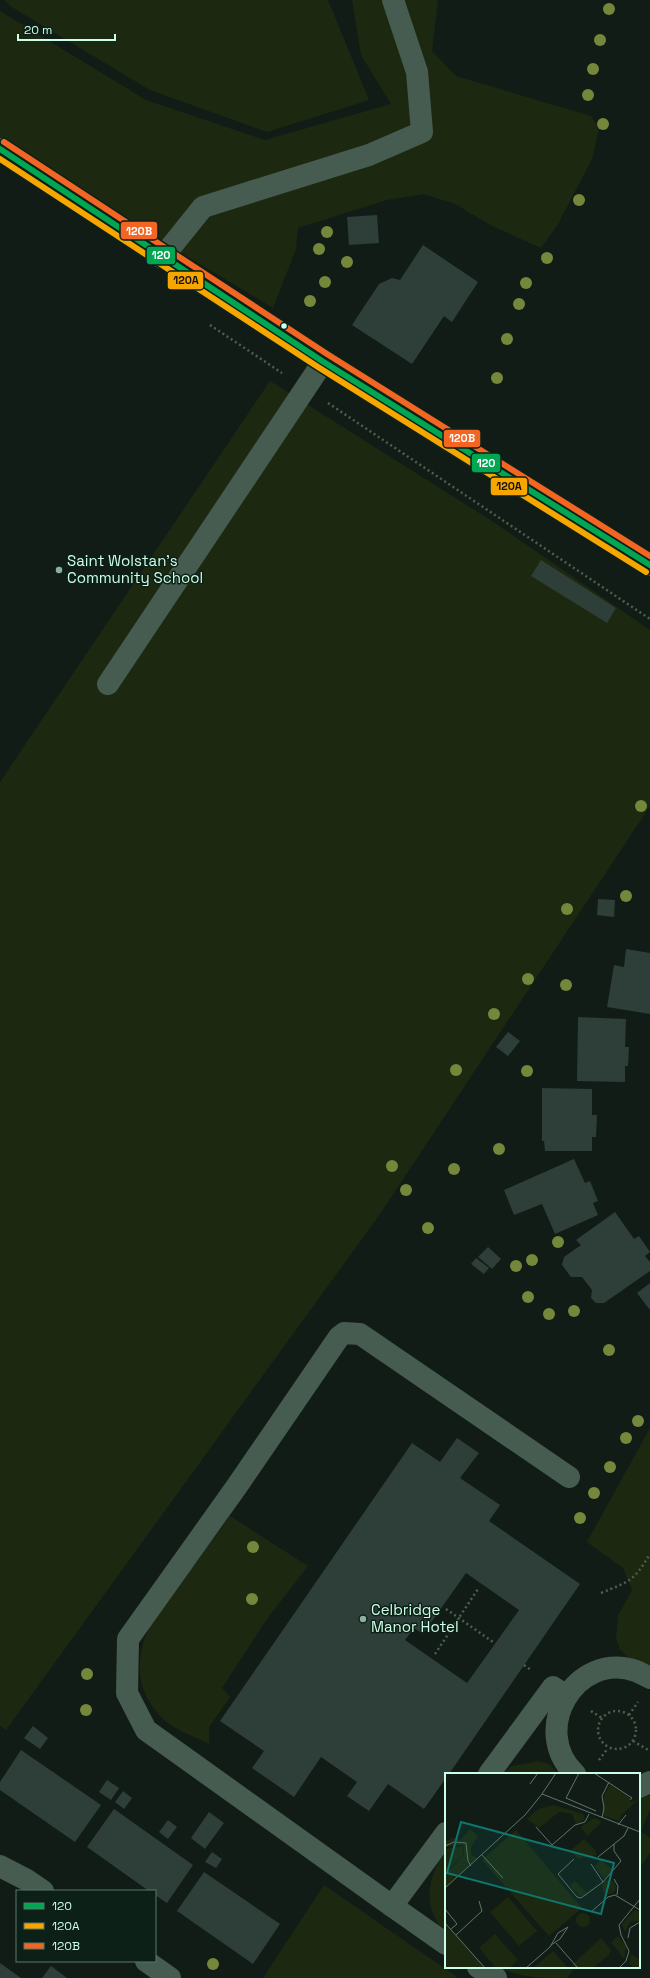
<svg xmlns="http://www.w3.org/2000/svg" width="650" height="1978" viewBox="0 0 650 1978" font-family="'Space Grotesk',sans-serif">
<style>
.green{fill:#1d2811}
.building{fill:#2e3e38;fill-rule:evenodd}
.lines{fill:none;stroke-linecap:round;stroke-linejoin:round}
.path{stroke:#4d604c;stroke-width:2.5;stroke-dasharray:2 3;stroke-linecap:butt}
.minor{stroke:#465c50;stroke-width:22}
.major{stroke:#45605a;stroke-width:22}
.bus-1-casing{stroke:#0d2018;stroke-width:9}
.bus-2-casing{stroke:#0d2018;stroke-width:9}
.bus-3-casing{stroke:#0d2018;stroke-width:9}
.bus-1{stroke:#00a651;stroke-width:6}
.bus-2{stroke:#f7a600;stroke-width:6}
.bus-3{stroke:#f26522;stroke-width:6}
.tree{fill:#75873b}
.bus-dot{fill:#ccffe7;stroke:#0d2018;stroke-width:1.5}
.poi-dot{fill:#8bb09e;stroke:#0d2018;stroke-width:1.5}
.labels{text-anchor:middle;stroke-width:3;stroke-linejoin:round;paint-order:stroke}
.poi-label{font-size:15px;fill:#ccffe7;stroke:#0d2018;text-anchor:start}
.inset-road{fill:none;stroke:#5c776a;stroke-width:1}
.view{fill:#0f766e;fill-opacity:0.15;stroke:#0f766e;stroke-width:2}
.inset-edge{fill:none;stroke:#ccffe7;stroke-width:2}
.line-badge{stroke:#0d2018;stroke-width:1.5}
.badge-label{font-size:11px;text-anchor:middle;font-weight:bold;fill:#fff}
.pale-badge-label{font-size:11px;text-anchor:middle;font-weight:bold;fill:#111}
</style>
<rect width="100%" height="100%" fill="#111c17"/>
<!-- green -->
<g class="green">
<polygon points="5,0 328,0 369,100 267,132 150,90 10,6"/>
<polygon points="352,0 438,0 432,51 456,76 591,116 599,129 592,159 557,226 541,248 492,226 455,204 423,194 387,200 298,228 296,249 273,308 0,144 0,11 146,100 265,140 391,104 361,55"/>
<polygon points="270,381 492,521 650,630 650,806 380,1214 6,1730 0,1726 0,782"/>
<polygon points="650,1428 650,1666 629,1658 620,1649 616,1639 618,1616 632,1590 623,1568 587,1542"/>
<path d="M230,1516L308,1566L267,1619L222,1688L230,1697L209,1727V1744C196,1737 180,1732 168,1723C129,1691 135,1647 159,1608C168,1594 181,1581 191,1567C205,1551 217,1534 230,1516Z"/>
<polygon points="539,1761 549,1764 559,1774 502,1774 512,1766"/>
<polygon points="650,1795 650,1810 641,1831 650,1838 650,1853 639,1869 639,1797"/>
<path d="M446,1851V1935C423,1907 425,1880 446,1851Z"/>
<polygon points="324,1885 457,1977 457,1978 263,1978"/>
<path d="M498,1967H575L567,1978C543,1978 520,1978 498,1967Z"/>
</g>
<!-- building -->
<g class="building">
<polygon points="377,215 379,243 349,245 347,217"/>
<polygon points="423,245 478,282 452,322 444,316 412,364 352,325 379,284 392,278 400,280"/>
<polygon points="541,560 616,608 607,623 531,576"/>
<polygon points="598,899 615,900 614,917 597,915"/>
<polygon points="626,949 650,953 650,1014 607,1007 614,965 624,967"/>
<polygon points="578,1017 626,1019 625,1047 629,1047 628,1066 625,1066 625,1082 577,1081"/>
<polygon points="508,1032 520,1041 508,1056 496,1047"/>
<polygon points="542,1088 592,1089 592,1115 597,1115 596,1137 592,1137 592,1151 545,1151 544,1141 542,1141"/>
<polygon points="574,1159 585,1183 590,1181 598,1201 593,1203 598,1215 555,1234 542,1204 514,1215 504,1190"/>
<polygon points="615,1212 634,1239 639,1236 650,1252 645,1256 650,1262 650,1271 604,1303 596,1303 591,1298 592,1290 582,1277 571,1277 562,1265 564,1257 581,1245 576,1240"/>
<polygon points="488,1247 501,1259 492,1269 478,1257"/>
<polygon points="476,1258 489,1268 484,1274 471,1264"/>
<polygon points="650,1283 650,1310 637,1293"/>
<path d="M457,1438L479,1453L460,1478L500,1505L489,1521L580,1584L449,1774H446V1778L424,1809L388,1784L369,1811L347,1796L357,1782L321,1757L294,1797L252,1768L264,1751L220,1721L412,1443L440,1462ZM466,1573L519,1610L467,1683L405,1640L414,1628L423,1634Z"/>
<polygon points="33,1726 48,1738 40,1749 24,1738"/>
<polygon points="21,1750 101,1805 75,1842 0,1790 0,1782"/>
<polygon points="107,1780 119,1788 111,1800 99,1792"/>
<polygon points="123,1791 132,1798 124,1809 115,1802"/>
<polygon points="114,1809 193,1865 167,1903 155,1895 155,1891 149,1891 87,1847"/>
<polygon points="209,1812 224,1823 205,1849 191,1838"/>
<polygon points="168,1820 177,1827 168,1839 159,1832"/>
<polygon points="212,1852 222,1859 216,1868 205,1862"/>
<polygon points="204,1872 280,1924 253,1964 177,1911"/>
<polygon points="0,1963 21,1978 0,1978"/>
<polygon points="51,1966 67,1978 42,1978"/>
</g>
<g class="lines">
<!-- path -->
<g class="path">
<polyline points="210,325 282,373"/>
<polyline points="328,403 650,619"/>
<path d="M601,1593C630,1581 633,1582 650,1554"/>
<polyline points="446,1609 493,1642"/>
<polyline points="435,1654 478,1589"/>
<polyline points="524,1665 531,1670"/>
<circle cx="617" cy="1730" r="19"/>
<polyline points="591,1711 602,1718"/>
<polyline points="629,1715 638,1702"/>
<polyline points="633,1741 650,1751"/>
<polyline points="599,1760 608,1748"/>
</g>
<!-- minor -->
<g class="minor">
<polyline points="162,258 203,207 369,155 422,132 417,72 393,0"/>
<polyline points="108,684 323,362"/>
<polyline points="489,1774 553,1687 566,1696"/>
<path d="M575,1774C529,1730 576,1650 636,1671C641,1673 646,1676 650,1678"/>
<polyline points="639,1787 650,1782"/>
<polyline points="446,1833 392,1906 146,1730 127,1693 128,1639 237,1486 339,1337 344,1333 360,1334 569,1477"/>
<polyline points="0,1866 27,1880 43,1891"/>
<polyline points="392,1906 446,1944"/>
<polyline points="146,1961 170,1978"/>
<polyline points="478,1967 496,1978"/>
</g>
<!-- major -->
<path class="major" d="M0,149C213,293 430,431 650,565"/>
<!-- bus-1 casing -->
<g class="bus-1-casing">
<polyline id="bus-1" points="0,149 322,361 650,565"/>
</g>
<!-- bus-2 casing -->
<g class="bus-2-casing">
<polyline id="bus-2" points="0,159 318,367 646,572"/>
</g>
<!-- bus-3 casing -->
<g class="bus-3-casing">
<polyline id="bus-3" points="4,142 327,354 650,556"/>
</g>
<!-- bus-1 -->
<use href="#bus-1" class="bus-1"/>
<!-- bus-2 -->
<use href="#bus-2" class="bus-2"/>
<!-- bus-3 -->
<use href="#bus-3" class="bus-3"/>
</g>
<!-- trees -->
<g class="tree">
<circle cx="609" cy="9" r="6"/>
<circle cx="600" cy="40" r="6"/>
<circle cx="593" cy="69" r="6"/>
<circle cx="588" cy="95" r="6"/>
<circle cx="603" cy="124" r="6"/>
<circle cx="579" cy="200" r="6"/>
<circle cx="327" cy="232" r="6"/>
<circle cx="319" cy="249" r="6"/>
<circle cx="547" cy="258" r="6"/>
<circle cx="347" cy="262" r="6"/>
<circle cx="325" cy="282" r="6"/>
<circle cx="526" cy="283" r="6"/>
<circle cx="310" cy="301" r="6"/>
<circle cx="519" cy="304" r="6"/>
<circle cx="507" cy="339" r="6"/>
<circle cx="497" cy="378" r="6"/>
<circle cx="641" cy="806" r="6"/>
<circle cx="626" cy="896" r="6"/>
<circle cx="567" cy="909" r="6"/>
<circle cx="528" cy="979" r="6"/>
<circle cx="566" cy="985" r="6"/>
<circle cx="494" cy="1014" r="6"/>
<circle cx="456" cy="1070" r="6"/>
<circle cx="527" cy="1071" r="6"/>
<circle cx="499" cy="1149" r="6"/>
<circle cx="392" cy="1166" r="6"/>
<circle cx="454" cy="1169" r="6"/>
<circle cx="406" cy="1190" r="6"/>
<circle cx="428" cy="1228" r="6"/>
<circle cx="558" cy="1242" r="6"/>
<circle cx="532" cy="1260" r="6"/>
<circle cx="516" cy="1266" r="6"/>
<circle cx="528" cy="1297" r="6"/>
<circle cx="574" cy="1311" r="6"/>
<circle cx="549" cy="1314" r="6"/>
<circle cx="609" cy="1350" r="6"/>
<circle cx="638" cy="1421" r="6"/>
<circle cx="626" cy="1438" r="6"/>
<circle cx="610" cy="1467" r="6"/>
<circle cx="594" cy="1493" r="6"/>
<circle cx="580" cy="1518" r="6"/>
<circle cx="253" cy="1547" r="6"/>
<circle cx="252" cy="1599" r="6"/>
<circle cx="87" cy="1674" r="6"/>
<circle cx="86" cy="1710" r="6"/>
<circle cx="213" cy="1964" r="6"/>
</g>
<!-- markers -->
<circle class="bus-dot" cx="284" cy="326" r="3.5"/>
<g class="poi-dot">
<circle cx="59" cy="570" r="4"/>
<circle cx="363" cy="1619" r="4"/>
</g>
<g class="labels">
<!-- poi labels -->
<g class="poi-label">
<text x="67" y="566">Saint Wolstan's<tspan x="67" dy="17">Community School</tspan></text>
<text x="371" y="1615">Celbridge<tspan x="371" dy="17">Manor Hotel</tspan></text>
</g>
</g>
<!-- overview -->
<g transform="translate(445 1773)">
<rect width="195" height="195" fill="#111c17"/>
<path d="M165,12L184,24L186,29L193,27L176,42L175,48L159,43V23ZM109,32L138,41L140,46L131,51L127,41L114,39L94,55L82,46L93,36ZM149,45L156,48L155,51L142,63L136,54ZM25,56L33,63L26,74V81L32,85L0,115V101L19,82L18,72L0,74V68L10,65L15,67ZM71,57L137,135L104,163L37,87ZM139,66L150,77L152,82L134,86L125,78ZM18,73V82L0,100V76ZM155,86L168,97L159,106L150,94ZM157 114a7 7 0 1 1 14 0a7 7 0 1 1-14 0ZM130,108L142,120L136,124L125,113ZM63,124L92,158L74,173L45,139ZM190,137L195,139V148L185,149L180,159L177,151ZM131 147a7 7 0 1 1 14 0a7 7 0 1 1-14 0ZM0,151L40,195H0ZM50,161L73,187L64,195H51L34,175ZM173,163L181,174L179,186L166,169ZM156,165L166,177L164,182L148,195H130L127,192ZM108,178L123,195H88ZM186,181L195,187V195H188L184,190Z" fill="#1d2811"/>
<path class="inset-road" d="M134,0L121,25L151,38M149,0L187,25L185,27M85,11L93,0M97,21L111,0M157,45L159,35L157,23L164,9M173,52L181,42M91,54L107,72L130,52L140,49L144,41M0,73L9,69L21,70L23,88L26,93M37,82L58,105M153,84L179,63L183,55M129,86L113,101L132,124L136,125L158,109L146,91M169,106L173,113L172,122M158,109L176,88L169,78V71M0,115L80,42L97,21L195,59M0,136L12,151L6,156M146,139L163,124L170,122L195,137M0,150L40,195M11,162L37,138L34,128M183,165L185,155L195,149M111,170L132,194M81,195L105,174L113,160L123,154L115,166L106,172M174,195L181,188L184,178L176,162L174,152L195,126"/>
<path class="view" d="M16,49L169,90L156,141L2,100Z"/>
<rect width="195" height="195" class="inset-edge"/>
</g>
<g class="line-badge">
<rect x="120" y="221" width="38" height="19" rx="4" fill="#f26522"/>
<rect x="146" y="246" width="30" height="19" rx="4" fill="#00a651"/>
<rect x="167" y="271" width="37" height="19" rx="4" fill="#f7a600"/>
<rect x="443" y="429" width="38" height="19" rx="4" fill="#f26522"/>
<rect x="471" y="453" width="30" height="20" rx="4" fill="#00a651"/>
<rect x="490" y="477" width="38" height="19" rx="4" fill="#f7a600"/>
</g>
<g class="badge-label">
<text x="139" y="235">120B</text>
<text x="161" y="259">120</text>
<text x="462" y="442">120B</text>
<text x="486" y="467">120</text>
</g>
<g class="pale-badge-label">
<text x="186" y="284">120A</text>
<text x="509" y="490">120A</text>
</g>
<!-- legend -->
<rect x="16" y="1890" width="140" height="72" fill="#0d2018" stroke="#59796b"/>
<rect x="24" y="1903" width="20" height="6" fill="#00a651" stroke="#59796b"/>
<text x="52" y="1910" font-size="12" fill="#ccffe7">120</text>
<rect x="24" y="1923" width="20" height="6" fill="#f7a600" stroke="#59796b"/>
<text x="52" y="1930" font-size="12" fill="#ccffe7">120A</text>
<rect x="24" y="1943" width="20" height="6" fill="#f26522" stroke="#59796b"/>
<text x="52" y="1950" font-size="12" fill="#ccffe7">120B</text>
<!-- scale -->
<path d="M18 34v6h97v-6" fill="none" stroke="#ccffe7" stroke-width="2"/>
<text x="24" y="34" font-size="12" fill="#ccffe7" stroke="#0d2018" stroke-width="3" paint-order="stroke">20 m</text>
</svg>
